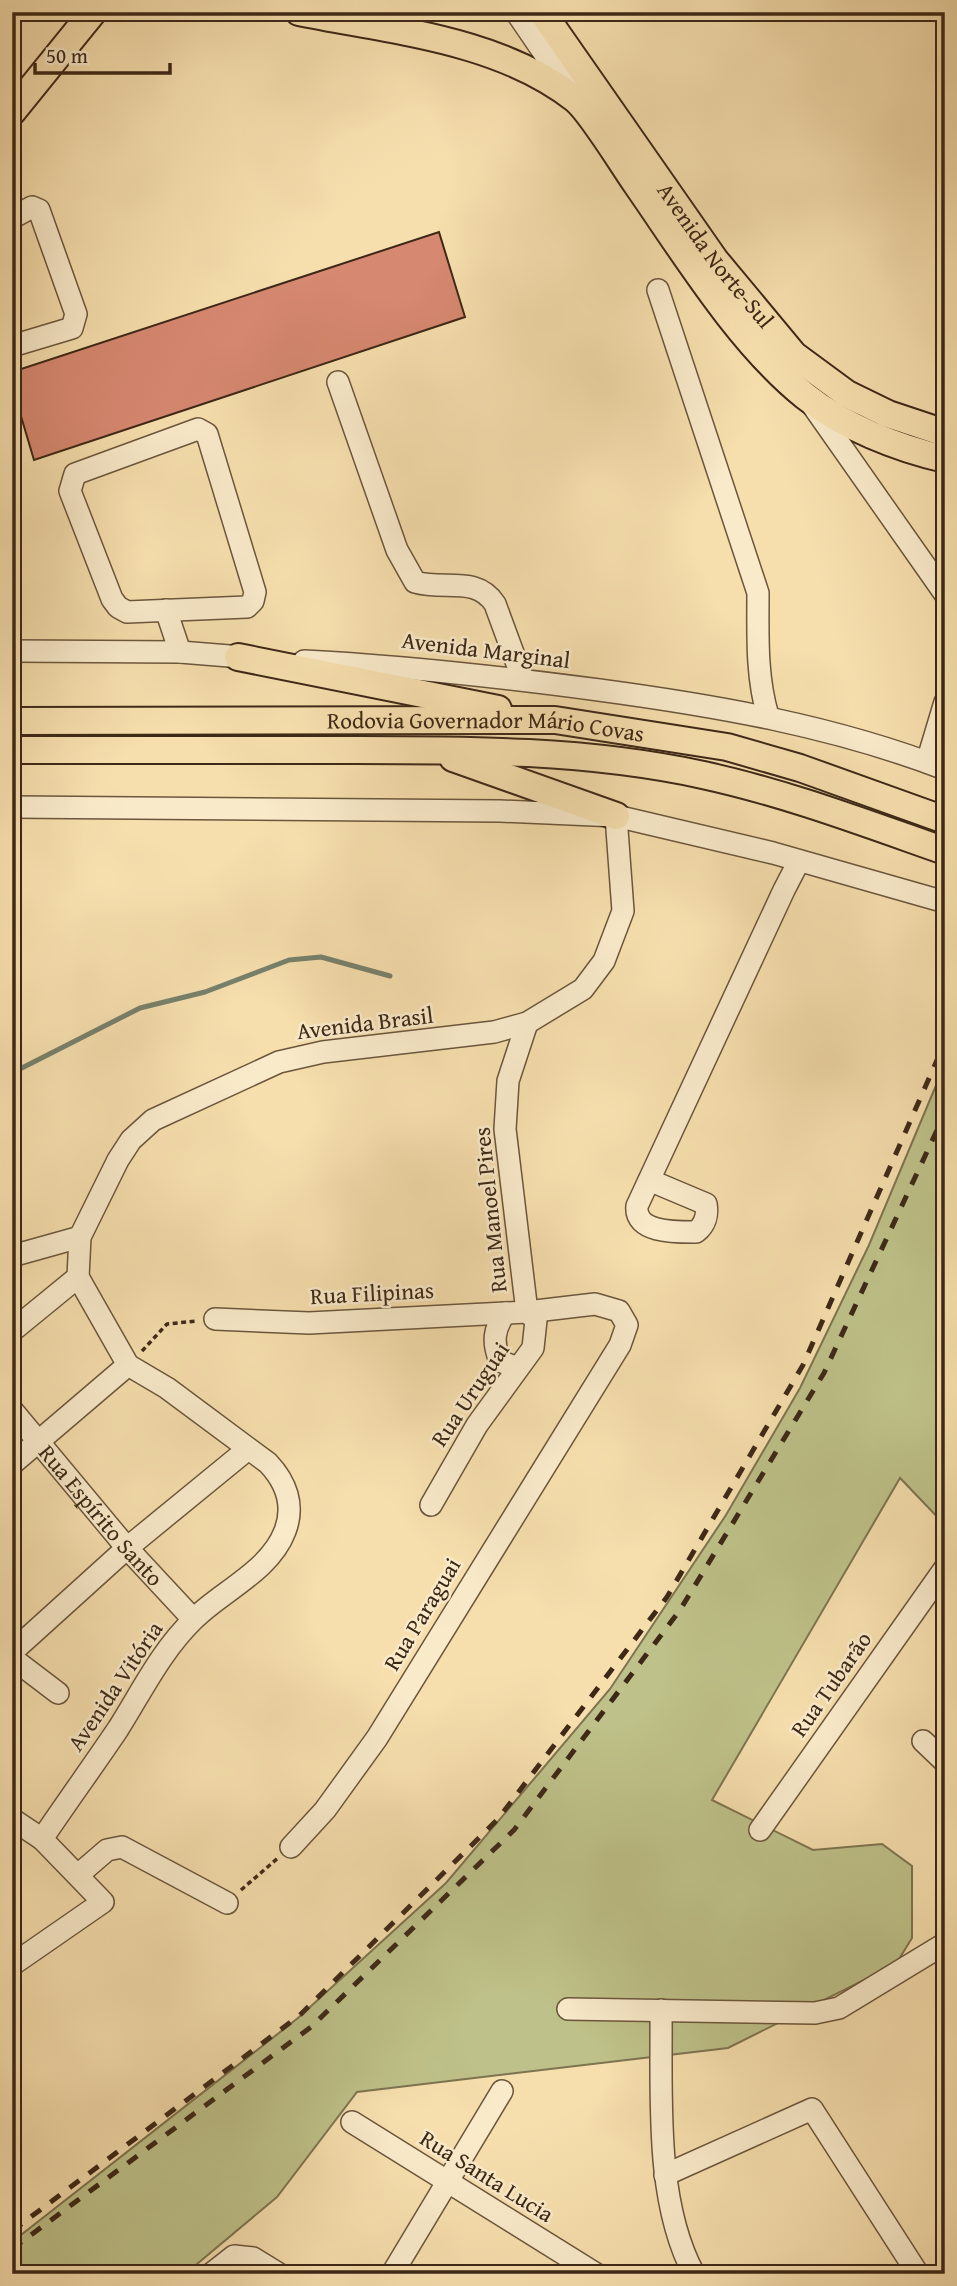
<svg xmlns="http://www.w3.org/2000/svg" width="957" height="2286" viewBox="0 0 957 2286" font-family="'Gentium Book Plus',serif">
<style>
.green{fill:#bec189;stroke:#7e7450;stroke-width:2}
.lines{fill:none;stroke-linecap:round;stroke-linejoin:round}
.stream{stroke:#77816c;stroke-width:5}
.building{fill:#d68870;stroke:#3d2817;stroke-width:2}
.minor-casing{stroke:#6b563c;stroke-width:24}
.major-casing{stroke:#3d2817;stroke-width:30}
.path{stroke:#3d2817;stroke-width:3.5;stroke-dasharray:5 3.5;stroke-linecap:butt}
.minor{stroke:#f9eaca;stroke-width:21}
.major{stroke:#f6dead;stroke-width:26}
.rail{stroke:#3d2817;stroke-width:5;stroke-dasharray:12 12;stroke-linecap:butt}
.labels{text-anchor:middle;stroke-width:5;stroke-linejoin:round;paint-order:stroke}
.street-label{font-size:23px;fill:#3d2817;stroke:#f9eaca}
</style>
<rect width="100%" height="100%" fill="#f6dead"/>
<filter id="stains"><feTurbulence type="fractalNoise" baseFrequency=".00286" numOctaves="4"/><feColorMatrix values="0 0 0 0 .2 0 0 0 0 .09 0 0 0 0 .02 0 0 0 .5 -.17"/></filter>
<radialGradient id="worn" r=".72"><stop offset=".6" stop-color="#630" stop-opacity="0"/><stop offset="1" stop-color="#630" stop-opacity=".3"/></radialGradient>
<!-- green -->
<polygon class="green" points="945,1064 945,1525 900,1478 712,1800 813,1850 882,1844 912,1866 912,1938 896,1964 728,2048 357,2092 277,2197 185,2274 12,2274 12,2242 298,2018 446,1883 610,1689 726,1515 800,1388 869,1245"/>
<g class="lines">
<!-- stream -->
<polyline class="stream" points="12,1073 140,1008 205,992 289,960 321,957 390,976"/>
</g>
<!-- building -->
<polygon class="building" points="439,232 465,317 34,460 12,386 12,372"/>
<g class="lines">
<!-- minor casing -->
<g class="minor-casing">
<g id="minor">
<polyline points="516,12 572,94"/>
<polyline points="12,218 32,207 39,210 76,314 72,328 12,346"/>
<path d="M658,290L758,593C758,634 756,676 768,716"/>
<path d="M338,382L397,550L415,582C444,591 476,575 495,604L523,680"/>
<polyline points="813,406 945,594"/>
<polygon points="198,429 207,434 255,592 253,601 247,607 127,612 118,607 112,599 70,491 75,474"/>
<polyline points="166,610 180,652"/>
<polyline points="12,651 180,652 254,658"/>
<path d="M304,661C403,666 501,677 599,690C718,706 833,726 945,769"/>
<polyline points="927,762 945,702"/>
<polyline points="12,807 500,811 616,816 773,853 945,902"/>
<path d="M649,1180L706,1204C708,1215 705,1225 696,1232C676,1232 634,1233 637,1206L784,890L799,861"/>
<polyline points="12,1256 80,1237"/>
<path d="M505,1313C494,1329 492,1342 500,1361L517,1368"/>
<polyline points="215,1319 309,1323 527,1312 595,1304 619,1311 627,1325 620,1345 377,1738 325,1810 291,1847"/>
<polyline points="12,1331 78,1277 80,1237 118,1160 131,1140 153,1120 279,1062 323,1052 494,1032 527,1023 583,989 604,961 623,911 616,816"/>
<path id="s1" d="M12,1410L127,1548L193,1619"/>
<polyline points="12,1464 128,1365"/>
<polyline points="431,1505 477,1425 533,1348 536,1320 527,1312 505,1129 508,1081 527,1023"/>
<polyline points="12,1652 127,1548 248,1449"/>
<polyline points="12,1658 58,1693"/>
<polyline points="923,1741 945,1762"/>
<polyline points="12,1819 42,1839 103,1902 12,1965"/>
<polyline points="760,1830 945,1568"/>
<path d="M42,1839C67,1802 93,1766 118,1729C142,1691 161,1651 194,1619C222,1591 270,1571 285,1531C295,1505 286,1482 268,1463L167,1388L128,1365L78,1277"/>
<polyline points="78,1875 107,1850 122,1847 227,1903"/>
<polyline points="568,2009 815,2013 839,2008 941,1946 945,1951"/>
<path d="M661,2010C662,2093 654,2200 694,2274"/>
<polyline points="352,2122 596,2274"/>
<polyline points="665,2175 812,2109 918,2274"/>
<polyline points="211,2274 234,2256 253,2258 279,2274"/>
<polyline points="392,2274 502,2091"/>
</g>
</g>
<!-- major casing -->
<g class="major-casing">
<g id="major">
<path d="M299,12C392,31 498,39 575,99C591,112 623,165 637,185C685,254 740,344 805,396C844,427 897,448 945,459"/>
<path id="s2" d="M542,12L715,260L794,355L847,394L888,414L945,433"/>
<polyline points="12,112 93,12"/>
<polyline points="238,657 498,709"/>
<path id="s3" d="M12,721L555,720L727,747L800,768L945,820"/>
<path d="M12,750C121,750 231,750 340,750C461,750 584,749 703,775C786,793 865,823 945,851"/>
<polyline points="453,758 616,816"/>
</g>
</g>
<!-- path -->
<g class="path">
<polyline points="142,1351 167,1324 196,1321"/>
<polyline points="241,1890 278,1858"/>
</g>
<!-- minor -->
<use href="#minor" class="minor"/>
<!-- major -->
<use href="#major" class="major"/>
<!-- rail -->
<g class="rail">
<polyline points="12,2231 300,2015 498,1819 667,1597 803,1365 945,1042"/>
<polyline points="12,2249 311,2027 514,1830 680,1610 824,1373 945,1113"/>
</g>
</g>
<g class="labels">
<!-- street labels -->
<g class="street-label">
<text dy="8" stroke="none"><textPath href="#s2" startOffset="299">Avenida Norte-Sul</textPath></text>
<text transform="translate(486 650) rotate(7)" y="8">Avenida Marginal</text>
<text dy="8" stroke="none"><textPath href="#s3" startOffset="474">Rodovia Governador Mário Covas</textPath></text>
<text transform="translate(365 1023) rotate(-7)" y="8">Avenida Brasil</text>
<text transform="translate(490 1210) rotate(-96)" y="8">Rua Manoel Pires</text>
<text transform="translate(372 1293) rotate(-3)" y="8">Rua Filipinas</text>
<text transform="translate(470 1394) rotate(-56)" y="8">Rua Uruguai</text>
<text dy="8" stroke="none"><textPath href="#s1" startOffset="138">Rua Espírito Santo</textPath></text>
<text transform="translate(422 1614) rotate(-59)" y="8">Rua Paraguai</text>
<text transform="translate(831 1684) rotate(-55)" y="8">Rua Tubarão</text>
<text transform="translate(115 1686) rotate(-56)" y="8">Avenida Vitória</text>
<text transform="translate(487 2176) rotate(32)" y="8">Rua Santa Lucia</text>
</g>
</g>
<!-- margin -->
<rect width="957" height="2286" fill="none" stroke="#f6dead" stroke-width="42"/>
<rect x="14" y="14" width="929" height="2258" fill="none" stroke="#3d2817" stroke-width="3.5"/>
<rect x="21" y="21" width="915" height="2244" fill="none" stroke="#3d2817" stroke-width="2"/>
<!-- scale -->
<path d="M35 63v10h135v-10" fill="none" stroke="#3d2817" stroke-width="3.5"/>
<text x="46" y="63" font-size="21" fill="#3d2817" stroke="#f9eaca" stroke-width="5" paint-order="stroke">50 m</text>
<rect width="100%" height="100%" filter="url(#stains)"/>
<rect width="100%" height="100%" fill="url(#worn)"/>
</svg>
